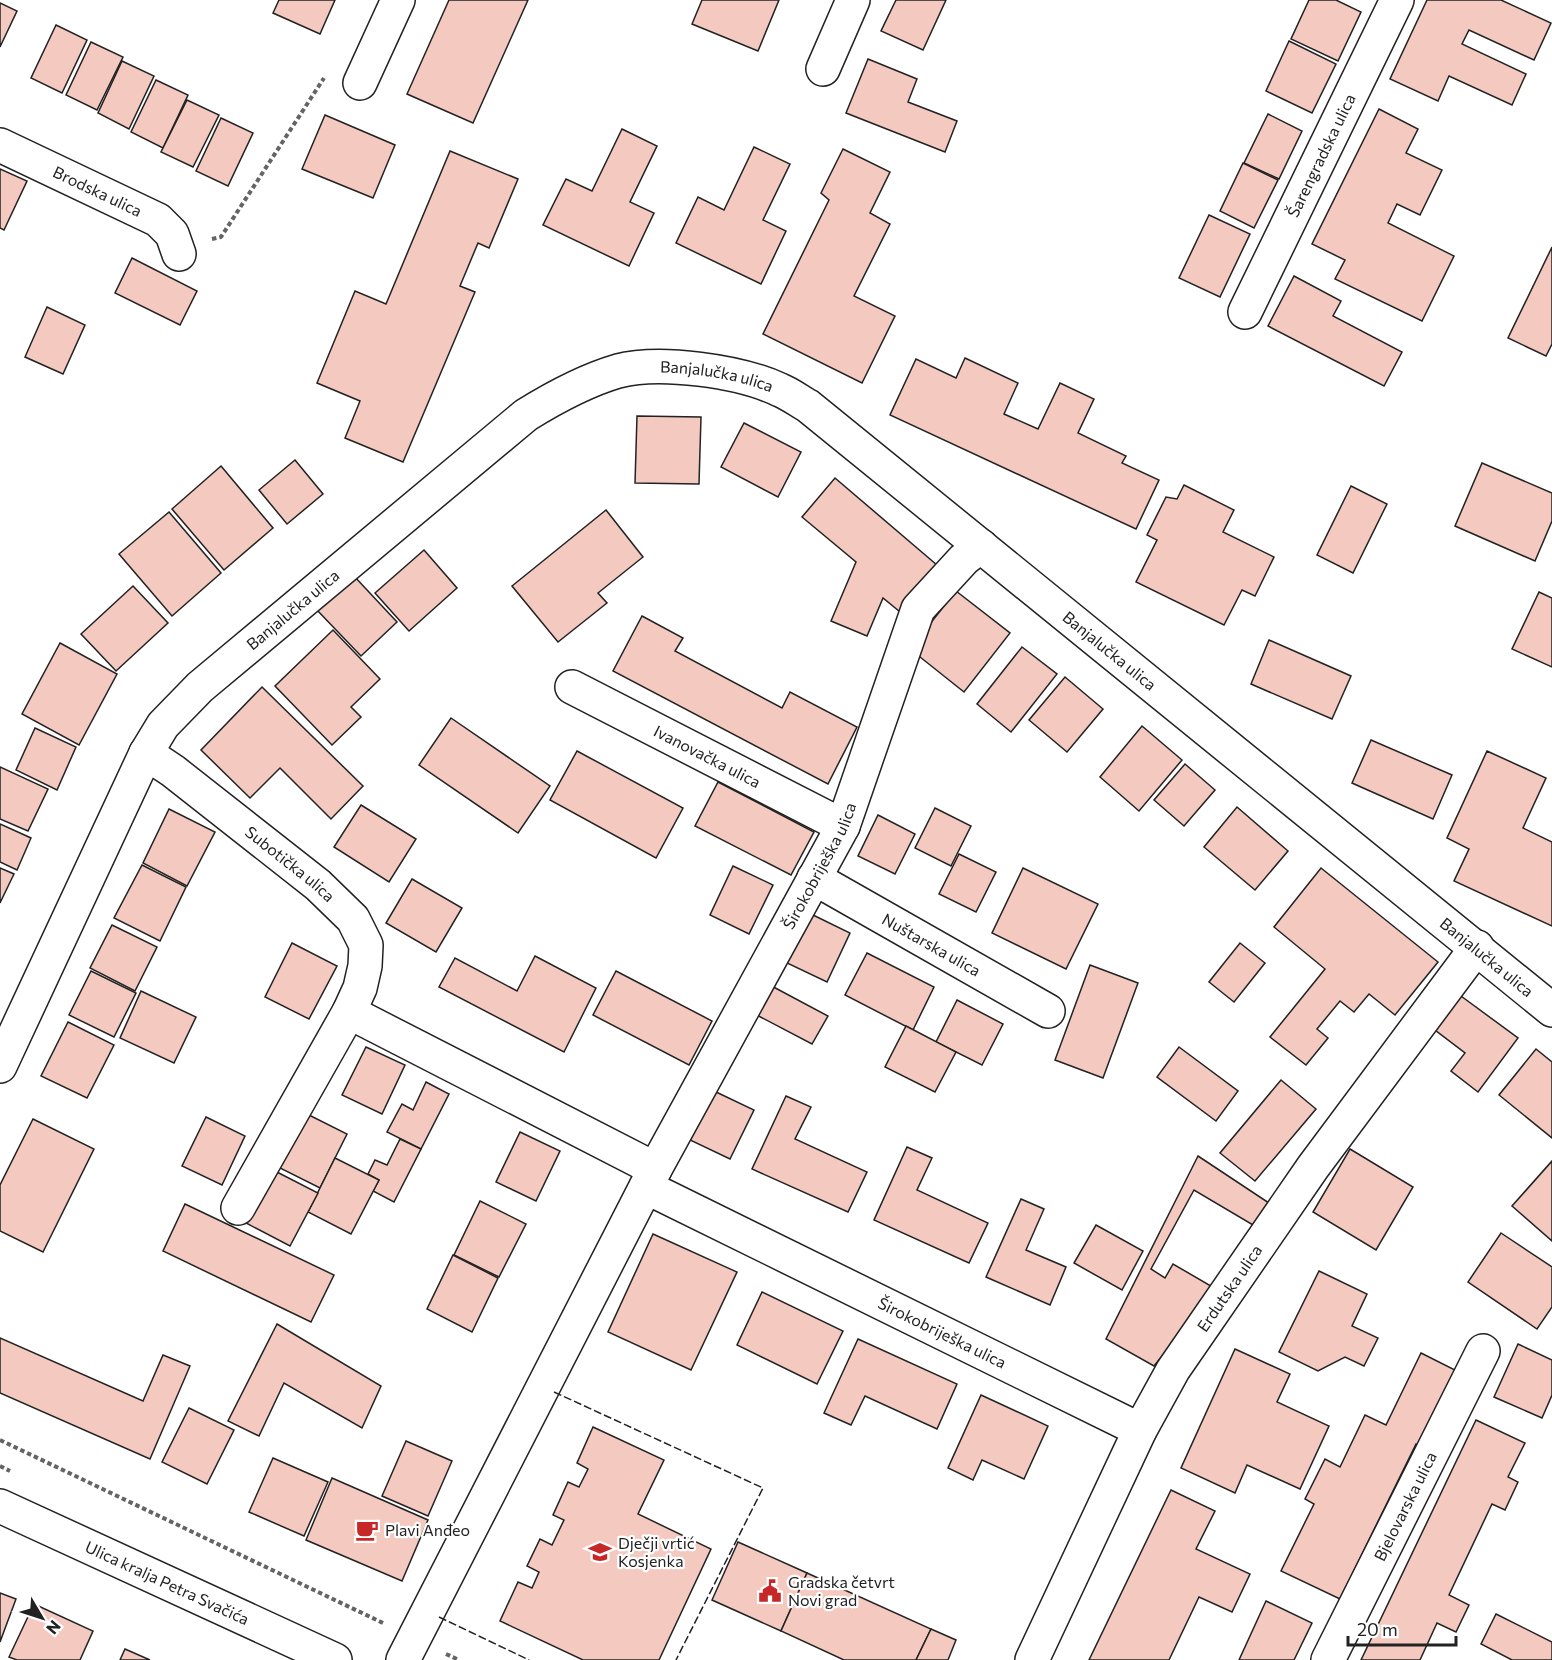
<svg xmlns="http://www.w3.org/2000/svg" width="1552" height="1660" viewBox="0 0 1552 1660" font-family="Commissioner,sans-serif">
<style>
.building{fill:#f3c9c0;stroke:#222;stroke-width:1.5}
.lines{fill:none;stroke-linecap:round;stroke-linejoin:round}
.minor-casing{stroke:#222;stroke-width:36}
.secondary-casing{stroke:#222;stroke-width:36}
.path{stroke:#646464;stroke-width:4;stroke-dasharray:4.5 3;stroke-linecap:butt}
.minor{stroke:#fff;stroke-width:33}
.secondary{stroke:#fff;stroke-width:33}
.fence{stroke:#222;stroke-width:1.5;stroke-dasharray:8 3;stroke-linecap:butt}
.labels{text-anchor:middle;stroke-width:4.5;stroke-linejoin:round;paint-order:stroke}
.street-label{font-size:16px;fill:#222;stroke:#fff}
.poi-label{font-size:16px;fill:#222;stroke:#fff;text-anchor:start}
</style>
<rect width="100%" height="100%" fill="#fff"/>
<!-- building -->
<g class="building">
<polygon points="279,0 335,0 320,34 273,13"/>
<polygon points="449,0 528,0 473,123 407,94"/>
<polygon points="702,0 779,0 758,51 692,24"/>
<polygon points="896,0 946,0 923,50 881,31"/>
<polygon points="1309,0 1336,0 1361,12 1338,61 1291,39"/>
<polygon points="1427,0 1501,0 1551,23 1534,60 1469,30 1462,44 1526,74 1512,105 1449,76 1438,101 1390,79"/>
<polygon points="0,3 17,11 0,47"/>
<polygon points="56,25 87,40 62,93 31,78"/>
<polygon points="1289,41 1336,64 1312,113 1266,91"/>
<polygon points="91,42 123,57 97,110 66,95"/>
<polygon points="868,59 917,79 908,102 957,121 945,152 846,113"/>
<polygon points="122,61 154,76 129,129 98,113"/>
<polygon points="156,80 188,95 163,148 131,132"/>
<polygon points="187,100 219,115 193,167 161,152"/>
<polygon points="1379,109 1418,129 1406,153 1442,170 1420,215 1397,204 1388,223 1454,256 1422,321 1335,279 1345,260 1312,244"/>
<polygon points="1268,114 1302,131 1279,179 1244,163"/>
<polygon points="325,115 395,145 373,198 302,169"/>
<polygon points="221,118 253,133 228,186 196,171"/>
<polygon points="622,129 657,146 630,202 654,213 629,266 543,225 566,179 592,191"/>
<polygon points="754,147 790,164 763,220 786,231 761,284 676,243 698,197 724,210"/>
<polygon points="843,149 890,172 870,213 890,224 854,296 895,316 862,383 763,334 829,200 821,193"/>
<polygon points="450,151 518,179 489,248 478,243 460,286 475,292 403,462 345,438 360,401 317,383 355,291 386,304"/>
<polygon points="1243,163 1278,180 1254,228 1220,211"/>
<polygon points="0,169 27,181 4,230 0,228"/>
<polygon points="1209,215 1250,234 1220,297 1179,278"/>
<polygon points="1552,247 1552,344 1546,356 1508,338"/>
<polygon points="132,258 197,291 180,325 115,293"/>
<polygon points="1294,276 1341,301 1333,316 1402,352 1384,386 1268,326"/>
<polygon points="47,307 85,325 63,374 25,357"/>
<polygon points="965,358 1018,383 1004,414 1038,429 1060,383 1094,399 1078,433 1126,456 1122,463 1159,480 1136,529 890,415 916,359 956,378"/>
<polygon points="637,416 701,417 699,484 635,483"/>
<polygon points="744,423 801,452 778,497 721,467"/>
<polygon points="295,460 323,494 287,524 259,490"/>
<polygon points="1482,463 1552,493 1552,521 1535,561 1455,526"/>
<polygon points="221,466 273,528 224,570 172,509"/>
<polygon points="835,478 944,571 905,616 883,598 867,636 831,621 856,562 802,517"/>
<polygon points="1184,485 1234,510 1223,532 1274,557 1255,596 1242,590 1224,625 1136,582 1157,540 1147,535 1166,497 1177,499"/>
<polygon points="1351,486 1387,504 1353,573 1317,555"/>
<polygon points="606,510 643,557 598,593 607,603 558,642 512,586"/>
<polygon points="169,512 221,573 172,616 119,554"/>
<polygon points="424,550 457,588 409,631 375,593"/>
<polygon points="353,575 397,622 361,656 316,609"/>
<polygon points="133,586 168,623 116,671 81,634"/>
<polygon points="956,591 1010,633 964,692 910,649"/>
<polygon points="1539,592 1552,598 1552,667 1512,649"/>
<polygon points="642,616 683,638 675,651 782,708 790,692 857,727 828,784 613,671"/>
<polygon points="333,630 380,679 351,707 361,717 332,745 275,686"/>
<polygon points="1269,640 1351,676 1332,719 1251,684"/>
<polygon points="60,643 117,674 79,745 22,714"/>
<polygon points="1022,647 1057,674 1011,732 977,704"/>
<polygon points="1065,677 1103,709 1067,752 1029,720"/>
<polygon points="262,687 363,786 331,819 280,768 250,798 201,750"/>
<polygon points="451,718 550,786 518,833 419,765"/>
<polygon points="1142,726 1182,760 1139,811 1100,777"/>
<polygon points="35,728 76,747 57,790 16,770"/>
<polygon points="1371,740 1452,775 1433,819 1352,783"/>
<polygon points="577,751 683,808 656,858 550,800"/>
<polygon points="1487,751 1546,778 1523,828 1552,842 1552,926 1454,881 1469,849 1447,838"/>
<polygon points="1185,764 1215,790 1184,826 1154,800"/>
<polygon points="0,767 48,789 28,831 0,819"/>
<polygon points="718,782 814,832 791,875 695,826"/>
<polygon points="361,805 416,839 389,882 334,847"/>
<polygon points="1237,807 1288,851 1255,890 1204,847"/>
<polygon points="935,808 971,826 951,866 915,848"/>
<polygon points="169,809 215,832 187,886 143,863"/>
<polygon points="878,815 915,834 895,874 858,856"/>
<polygon points="0,824 31,838 17,870 0,862"/>
<polygon points="959,854 996,872 976,912 939,894"/>
<polygon points="142,865 186,887 160,941 114,918"/>
<polygon points="733,866 773,885 749,934 710,915"/>
<polygon points="0,868 14,874 0,903"/>
<polygon points="1023,868 1098,904 1066,969 992,933"/>
<polygon points="1321,868 1438,962 1395,1015 1369,994 1354,1012 1340,1001 1317,1029 1328,1038 1306,1065 1270,1037 1325,969 1274,927"/>
<polygon points="412,879 462,908 436,952 386,923"/>
<polygon points="811,914 850,933 827,982 787,963"/>
<polygon points="112,925 157,947 135,991 90,968"/>
<polygon points="292,943 337,966 309,1019 265,997"/>
<polygon points="1240,943 1265,963 1234,1002 1209,982"/>
<polygon points="867,953 934,987 913,1030 845,995"/>
<polygon points="535,956 596,988 564,1052 439,987 455,958 517,991"/>
<polygon points="1090,965 1138,983 1103,1078 1055,1060"/>
<polygon points="91,971 136,993 114,1037 69,1015"/>
<polygon points="616,971 712,1021 689,1065 593,1015"/>
<polygon points="766,983 828,1016 812,1044 751,1012"/>
<polygon points="141,991 196,1017 174,1063 120,1038"/>
<polygon points="1461,996 1518,1038 1478,1092 1451,1071 1465,1053 1435,1030"/>
<polygon points="957,1000 1003,1024 982,1065 936,1042"/>
<polygon points="68,1022 114,1045 87,1098 41,1076"/>
<polygon points="906,1026 956,1052 935,1092 885,1067"/>
<polygon points="366,1047 405,1065 382,1114 342,1095"/>
<polygon points="1179,1047 1238,1091 1216,1121 1157,1077"/>
<polygon points="1536,1049 1552,1062 1552,1138 1499,1095"/>
<polygon points="1281,1080 1316,1109 1255,1181 1220,1153"/>
<polygon points="426,1082 449,1094 421,1149 387,1132 402,1104 413,1110"/>
<polygon points="714,1091 754,1110 730,1159 690,1140"/>
<polygon points="786,1096 811,1107 795,1139 867,1172 848,1212 752,1169"/>
<polygon points="301,1111 347,1134 320,1188 274,1165"/>
<polygon points="206,1117 245,1136 222,1185 182,1166"/>
<polygon points="33,1119 94,1149 43,1252 0,1231 0,1185"/>
<polygon points="520,1132 560,1151 536,1201 496,1182"/>
<polygon points="400,1139 421,1149 394,1202 373,1191 379,1180 368,1174 375,1160 387,1165"/>
<polygon points="907,1147 932,1158 917,1190 988,1223 969,1263 874,1220"/>
<polygon points="1350,1149 1413,1187 1376,1250 1313,1212"/>
<polygon points="1198,1156 1269,1203 1253,1225 1194,1190 1151,1269 1165,1278 1173,1264 1216,1289 1154,1366 1106,1339"/>
<polygon points="335,1158 379,1180 351,1234 308,1212"/>
<polygon points="1552,1161 1552,1241 1512,1206"/>
<polygon points="273,1170 318,1193 290,1246 246,1223"/>
<polygon points="1021,1199 1044,1209 1026,1250 1066,1267 1050,1305 986,1277"/>
<polygon points="480,1201 526,1224 499,1277 454,1255"/>
<polygon points="185,1204 334,1275 311,1322 163,1251"/>
<polygon points="1096,1225 1143,1251 1122,1290 1074,1263"/>
<polygon points="1501,1233 1552,1267 1552,1307 1537,1329 1468,1282"/>
<polygon points="653,1234 737,1272 691,1370 608,1332"/>
<polygon points="453,1255 498,1278 472,1332 427,1309"/>
<polygon points="1319,1271 1367,1294 1352,1326 1378,1338 1364,1366 1345,1357 1318,1371 1279,1352"/>
<polygon points="762,1292 843,1331 817,1384 737,1345"/>
<polygon points="277,1324 381,1386 362,1428 284,1383 259,1436 228,1421"/>
<polygon points="0,1338 143,1401 163,1355 190,1366 150,1459 0,1393"/>
<polygon points="858,1339 957,1384 937,1429 865,1396 851,1425 824,1413"/>
<polygon points="1518,1344 1552,1360 1552,1395 1542,1418 1494,1397"/>
<polygon points="1235,1349 1290,1374 1277,1402 1329,1426 1300,1489 1247,1465 1235,1493 1181,1468"/>
<polygon points="1421,1353 1457,1371 1421,1447 1416,1444 1340,1599 1281,1571 1314,1504 1305,1499 1325,1459 1340,1467 1365,1415 1386,1425"/>
<polygon points="981,1395 1048,1426 1024,1479 982,1460 973,1480 948,1468"/>
<polygon points="189,1408 234,1430 207,1484 162,1462"/>
<polygon points="1476,1420 1525,1443 1508,1477 1518,1482 1505,1510 1492,1504 1449,1595 1469,1605 1456,1632 1437,1623 1420,1660 1361,1660"/>
<polygon points="593,1427 664,1460 638,1514 711,1549 659,1660 583,1660 500,1621 518,1582 532,1588 539,1572 527,1566 540,1539 552,1545 564,1520 553,1515 568,1482 579,1487 588,1469 577,1463"/>
<polygon points="406,1441 452,1461 428,1516 382,1496"/>
<polygon points="273,1458 328,1482 304,1536 249,1512"/>
<polygon points="332,1478 428,1520 402,1581 306,1540"/>
<polygon points="1171,1490 1215,1511 1196,1549 1250,1574 1232,1612 1199,1597 1169,1660 1089,1660"/>
<polygon points="738,1542 807,1573 781,1631 712,1600"/>
<polygon points="807,1573 931,1629 916,1660 844,1660 781,1631"/>
<polygon points="0,1593 16,1599 0,1642"/>
<polygon points="1266,1601 1312,1623 1294,1660 1239,1660"/>
<polygon points="34,1604 93,1631 80,1660 17,1660 9,1657"/>
<polygon points="1496,1614 1552,1642 1552,1660 1512,1660 1481,1644"/>
<polygon points="931,1629 956,1640 948,1660 916,1660"/>
<polygon points="125,1649 150,1660 120,1660"/>
</g>
<g class="lines">
<!-- minor casing -->
<g class="minor-casing">
<g id="minor">
<polyline points="823,69 853,0"/>
<polyline points="360,83 398,0"/>
<path id="s1" d="M0,145L158,220L172,234L179,254"/>
<path id="s2" d="M1245,312L1397,0"/>
<path id="s3" d="M572,687L843,826"/>
<path id="s4" d="M146,753L173,771L318,885L353,919L366,945L365,966L360,988L349,1012L238,1208"/>
<path id="s5" d="M814,878L1048,1011"/>
<polyline points="349,1012 655,1169"/>
<path id="s6" d="M0,1066L146,753L163,725L200,687L526,415C555,397 584,381 618,371C660,360 740,371 780,390C790,394 799,401 808,406L1552,1010"/>
<path id="s7" d="M646,1187L1140,1430"/>
<path id="s8" d="M403,1660L655,1169L843,826L918,609L964,559L981,546"/>
<path id="s9" d="M1032,1660L1140,1430L1173,1370L1313,1167L1477,947"/>
<path id="s10" d="M1328,1660L1483,1351"/>
</g>
</g>
<!-- secondary casing -->
<g class="secondary-casing">
<g id="secondary">
<path id="s11" d="M0,1506L335,1660"/>
</g>
</g>
<!-- path -->
<g class="path">
<polyline points="212,239 221,237 324,78"/>
<polyline points="0,1440 383,1623"/>
<polyline points="0,1466 10,1471"/>
<polyline points="446,1654 459,1660"/>
</g>
<!-- minor -->
<use href="#minor" class="minor"/>
<!-- secondary -->
<use href="#secondary" class="secondary"/>
<!-- fence -->
<g class="fence">
<polyline points="554,1392 763,1488 676,1660"/>
<polyline points="439,1617 529,1660"/>
</g>
</g>
<!-- icons -->
<defs>
<g id="cafe-bare" transform="scale(1.8)"><path d="M-5.5-4.5H6V0H3Q3 3.5 0 3.5H-2.5Q-5.5 3.5-5.5 0ZM3-3.2v2h1.7v-2ZM-6 4.5H4V6H-6Z" fill="#c62828" stroke="#fff" stroke-width="2.5" paint-order="stroke"/></g>
<g id="school-bare" transform="scale(1.8)"><path d="M0-5L7-2L0 1L-7-2ZM-4 1L0 2.5L4 1V4Q0 6-4 4Z" fill="#c62828" stroke="#fff" stroke-width="2.5" paint-order="stroke"/></g>
<g id="civic-bare" transform="scale(1.8)"><path d="M-.6-6.5H3V-4.5H.6V-3L4-1V1h2V6H-6V1h2V-1L-.6-3ZM-1.2 2.5V6h2.4V2.5Z" fill="#c62828" stroke="#fff" stroke-width="2.5" paint-order="stroke"/></g>
</defs>
<g fill-rule="evenodd">
<use href="#cafe-bare" x="367" y="1530"/>
<use href="#school-bare" x="600" y="1552"/>
<use href="#civic-bare" x="770" y="1591"/>
</g>
<g class="labels">
<!-- street labels -->
<g class="street-label">
<text dy="6" stroke="none"><textPath href="#s2" startOffset="174">Šarengradska ulica</textPath></text>
<text dy="6" stroke="none"><textPath href="#s1" startOffset="108">Brodska ulica</textPath></text>
<text dy="6" stroke="none"><textPath href="#s6" startOffset="1058">Banjalučka ulica</textPath></text>
<text dy="6" stroke="none"><textPath href="#s6" startOffset="552">Banjalučka ulica</textPath></text>
<text dy="6" stroke="none"><textPath href="#s6" startOffset="1544">Banjalučka ulica</textPath></text>
<text dy="6" stroke="none"><textPath href="#s3" startOffset="152">Ivanovačka ulica</textPath></text>
<text dy="6" stroke="none"><textPath href="#s4" startOffset="182">Subotička ulica</textPath></text>
<text dy="6" stroke="none"><textPath href="#s8" startOffset="897">Širokobriješka ulica</textPath></text>
<text dy="6" stroke="none"><textPath href="#s5" startOffset="135">Nuštarska ulica</textPath></text>
<text dy="6" stroke="none"><textPath href="#s6" startOffset="2030">Banjalučka ulica</textPath></text>
<text dy="6" stroke="none"><textPath href="#s9" startOffset="422">Erdutska ulica</textPath></text>
<text dy="6" stroke="none"><textPath href="#s7" startOffset="330">Širokobriješka ulica</textPath></text>
<text dy="6" stroke="none"><textPath href="#s10" startOffset="172">Bjelovarska ulica</textPath></text>
<text dy="6" stroke="none"><textPath href="#s11" startOffset="184">Ulica kralja Petra Svačića</textPath></text>
</g>
<!-- poi labels -->
<g class="poi-label">
<text x="385" y="1536">Plavi Anđeo</text>
<text x="618" y="1549">Dječji vrtić<tspan x="618" dy="18">Kosjenka</tspan></text>
<text x="788" y="1588">Gradska četvrt<tspan x="788" dy="18">Novi grad</tspan></text>
</g>
</g>
<!-- north arrow -->
<g transform="translate(42 1618) rotate(129)" stroke="#ffffff" stroke-width="4.5" paint-order="stroke">
<path d="M0-4.5L10 22L0 15L-10 22Z" fill="#222222"/>
<text y="-9" font-size="16" font-weight="bold" text-anchor="middle" fill="#222222">N</text>
</g>
<!-- scale -->
<path d="M1348 1636v9h108v-9" fill="none" stroke="#222222" stroke-width="3"/>
<text x="1357" y="1636" font-size="18" fill="#222222" stroke="#ffffff" stroke-width="4.5" paint-order="stroke">20 m</text>
</svg>
